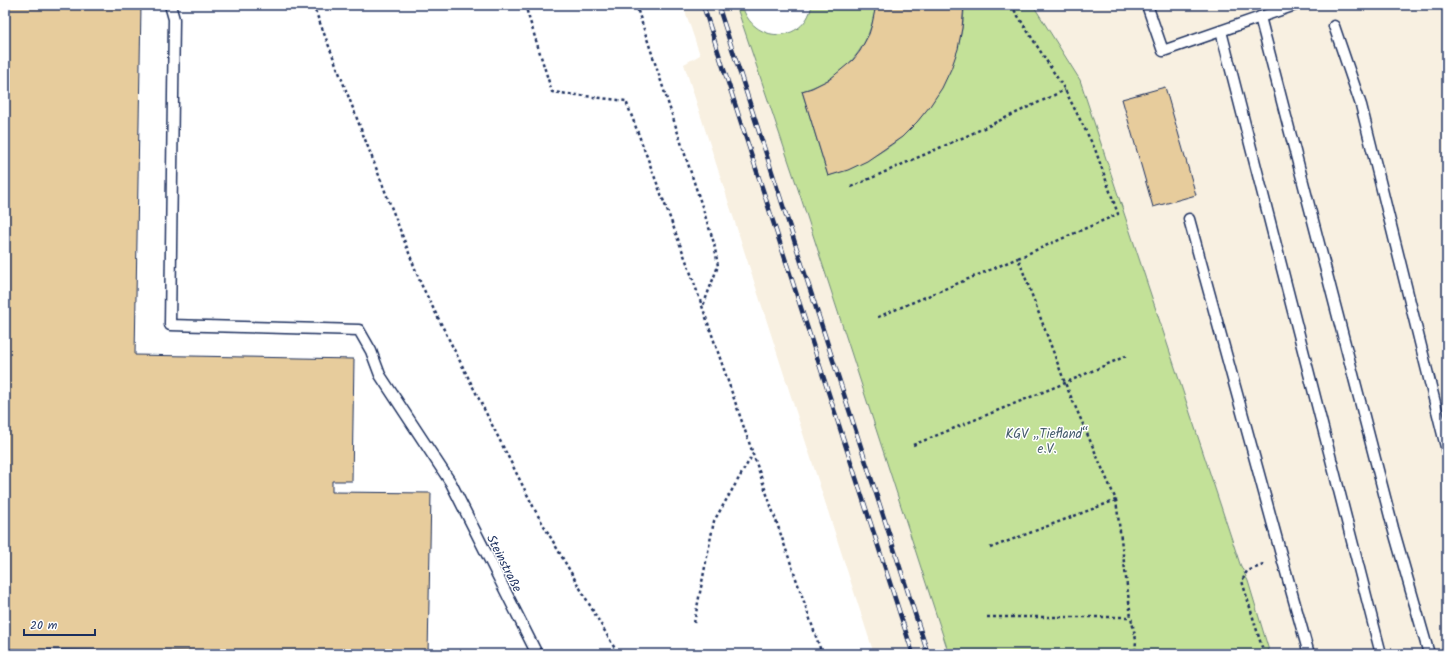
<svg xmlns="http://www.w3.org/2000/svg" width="1452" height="659" viewBox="0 0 1452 659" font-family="Kalam,sans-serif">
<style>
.built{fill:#f8f0e1}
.green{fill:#c3e198;stroke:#6f887b}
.building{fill:#e7cc9c;stroke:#1b2f5e}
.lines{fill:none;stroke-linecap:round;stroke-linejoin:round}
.lane-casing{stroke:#1b2f5e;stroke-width:13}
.path{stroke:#1b2f5e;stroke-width:2.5;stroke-dasharray:3 3;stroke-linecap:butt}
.lane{stroke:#fff;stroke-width:10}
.rail-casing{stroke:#1b2f5e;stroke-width:4.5}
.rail{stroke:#fff;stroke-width:3;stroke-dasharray:9;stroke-linecap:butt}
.labels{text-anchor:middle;stroke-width:3;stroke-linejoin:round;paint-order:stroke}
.park-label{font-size:13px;fill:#455c6c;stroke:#fff}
.street-label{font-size:13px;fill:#1b2f5e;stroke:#fff}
</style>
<rect width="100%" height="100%" fill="#fff"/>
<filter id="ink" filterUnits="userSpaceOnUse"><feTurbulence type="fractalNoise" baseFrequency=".025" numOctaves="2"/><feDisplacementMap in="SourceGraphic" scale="8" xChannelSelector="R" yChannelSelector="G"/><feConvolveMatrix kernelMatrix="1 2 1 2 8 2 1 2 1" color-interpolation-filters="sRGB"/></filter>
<g filter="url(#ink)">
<!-- built -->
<g class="built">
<polygon points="683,5 736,5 801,198 949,654 874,654 684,64 700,55"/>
<polygon points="1033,5 1447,5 1447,654 1270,654 1248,581 1240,564 1080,80"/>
</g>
<!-- green -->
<path class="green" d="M736,5H742C752,44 804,45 812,5H876C870,49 844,78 802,91L828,176C888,156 926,126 950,67C959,47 964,27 964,5H1033L1080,80L1240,564L1248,581L1270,654H949L801,198Z"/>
<!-- building -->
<g class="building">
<polygon points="6,5 141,5 135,355 354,359 352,481 332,481 332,492 431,493 428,654 7,649 7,636 5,636"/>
<polygon points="876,5 964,5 962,28 958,49 951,69 942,88 930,106 917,122 902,137 867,161 848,170 828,176 802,91 812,88 830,79 853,60 860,51 869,34 872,24"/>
<polygon points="1165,87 1196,195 1153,207 1122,99"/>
</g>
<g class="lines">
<!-- lane casing -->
<g class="lane-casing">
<g id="lane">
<polyline points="170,5 174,19 170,325 359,330 371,351 380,375 451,483 537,654"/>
<polyline points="1147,5 1163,51 1295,5"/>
<polyline points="1260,17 1393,528 1429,654"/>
<polyline points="1334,26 1361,105 1447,451"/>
<polyline points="1221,31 1381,654"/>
<polyline points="1189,219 1282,558 1309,654"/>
</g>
</g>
<!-- path -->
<g class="path">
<polyline points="313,5 421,284 536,512 618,654"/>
<polyline points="525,5 552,92 626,101 690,271 822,654"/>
<polyline points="636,5 714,243 718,266 703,306"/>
<polyline points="1011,5 1065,90 1095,149 1118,214 1018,258 1065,383 1116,500 1131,617 1136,640 1135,654"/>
<polyline points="851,187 971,134 1065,90"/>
<polyline points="878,317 1018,258"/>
<polyline points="913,445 1065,383 1126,356"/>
<polyline points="990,548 1116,500"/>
<polyline points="987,617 1131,617"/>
<polyline points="694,623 714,521 753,454"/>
<polyline points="1264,654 1242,581 1247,571 1266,564"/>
</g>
<!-- lane -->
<use href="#lane" class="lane"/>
<!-- rail casing -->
<g class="rail-casing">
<g id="rail">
<polyline points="703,5 913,654"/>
<polyline points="718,5 928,654"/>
</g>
</g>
<!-- rail -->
<use href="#rail" class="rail"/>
</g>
</g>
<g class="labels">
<!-- park labels -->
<g class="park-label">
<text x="1047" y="438">KGV „Tiefland“<tspan x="1047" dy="15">e.V.</tspan></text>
</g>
<!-- street labels -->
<g class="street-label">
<text transform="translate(505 563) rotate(63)" y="5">Steinstraße</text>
</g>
</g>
<!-- margin -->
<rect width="1452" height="659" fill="none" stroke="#fff" stroke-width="20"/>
<rect x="10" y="10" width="1432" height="639" fill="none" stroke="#1b2f5e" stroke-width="1.5" filter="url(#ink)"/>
<!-- scale -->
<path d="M24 629v6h71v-6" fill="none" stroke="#1b2f5e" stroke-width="2"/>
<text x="30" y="629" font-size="12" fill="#1b2f5e" stroke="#ffffff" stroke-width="3" paint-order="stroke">20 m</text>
</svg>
